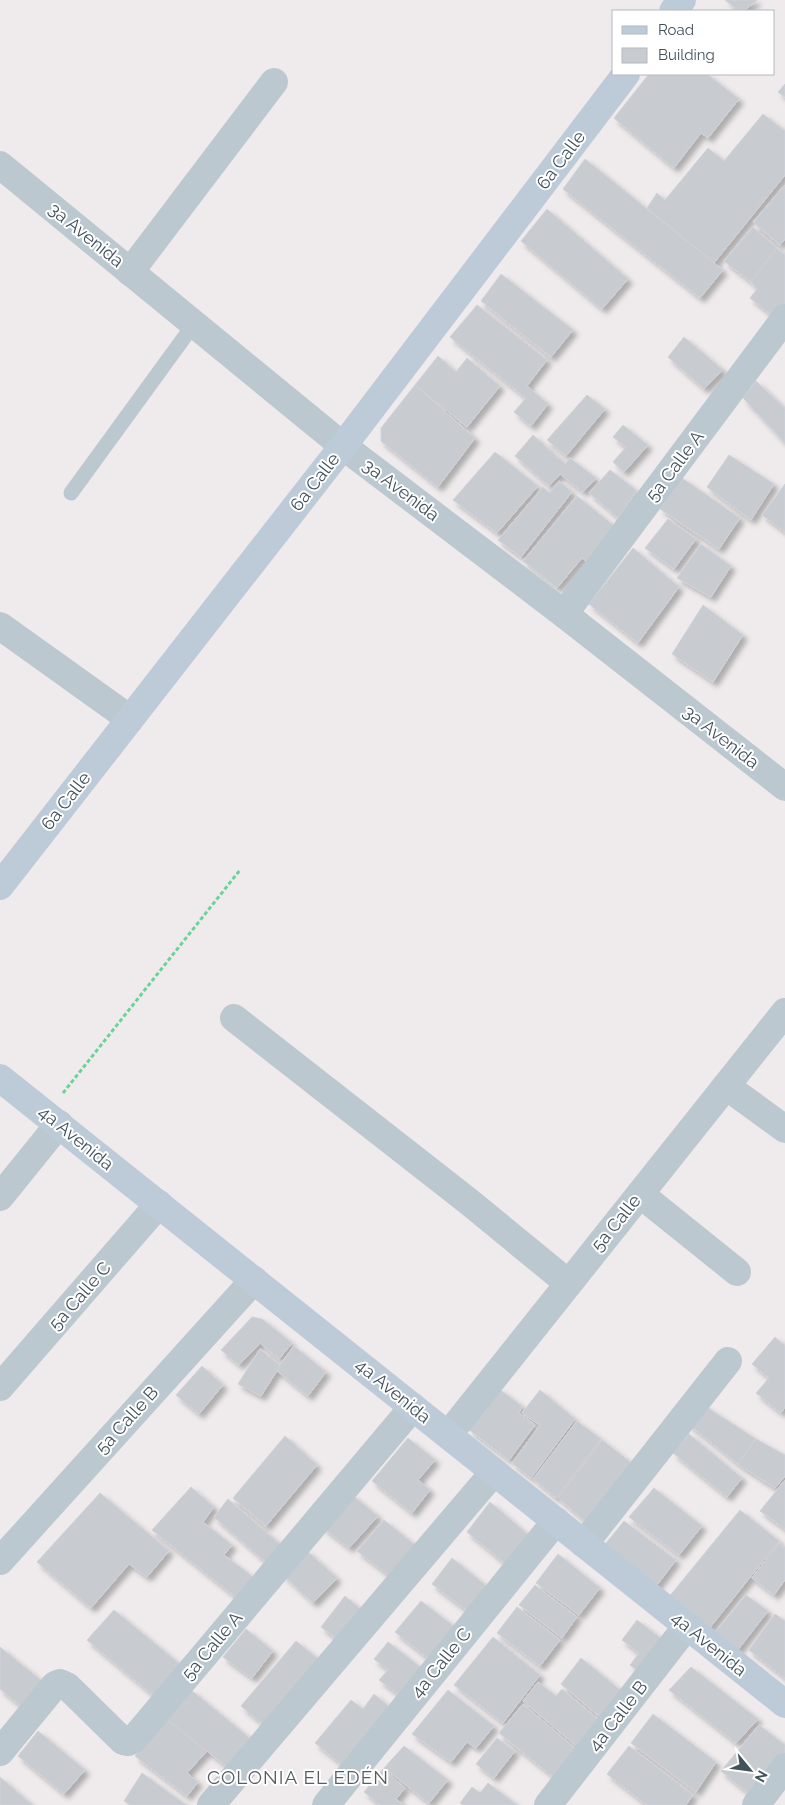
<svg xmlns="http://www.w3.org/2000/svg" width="785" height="1805" viewBox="0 0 785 1805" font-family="Raleway,sans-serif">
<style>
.building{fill:#c8ccd1;stroke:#cfd2d8;filter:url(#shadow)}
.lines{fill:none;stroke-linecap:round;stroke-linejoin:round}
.path{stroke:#6ad398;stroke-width:3;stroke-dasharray:4 2.5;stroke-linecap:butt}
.lane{stroke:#bbc8d0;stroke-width:15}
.street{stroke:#bbc8d0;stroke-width:28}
.secondary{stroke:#bccbd7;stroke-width:28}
.labels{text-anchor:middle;stroke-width:4;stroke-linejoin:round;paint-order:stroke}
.street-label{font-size:18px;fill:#43515b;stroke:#fff}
.neighbourhood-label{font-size:19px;letter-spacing:1px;fill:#585d61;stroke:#fff}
</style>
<defs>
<filter id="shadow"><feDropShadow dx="4.5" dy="4.5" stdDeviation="2.5" flood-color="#0004"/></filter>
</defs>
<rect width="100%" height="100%" fill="#efebec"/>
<!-- building -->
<g class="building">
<polygon points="725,0 757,0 744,11 739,11"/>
<polygon points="649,74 707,74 739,99 708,138 701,133 674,168 614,118"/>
<polygon points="785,84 785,97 778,92"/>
<polygon points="763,114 785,131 785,175 714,263 647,208 657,193 665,200 708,148 724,161"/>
<polygon points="585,159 723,270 700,298 563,189"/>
<polygon points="785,185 785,239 780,245 753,222"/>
<polygon points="547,209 628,279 602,309 521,241"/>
<polygon points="753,227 777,248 751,282 724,261"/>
<polygon points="777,248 785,255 785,311 778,320 750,298 757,289 751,282"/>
<polygon points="501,274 573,330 551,357 481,301"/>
<polygon points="477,305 547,360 527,386 548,404 531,426 514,412 526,398 450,337"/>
<polygon points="684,337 723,370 704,389 668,357"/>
<polygon points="438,356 456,372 467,358 500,386 467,427 415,385"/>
<polygon points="756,381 785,409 785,443 743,398"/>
<polygon points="415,385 475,438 438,487 381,441 381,428"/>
<polygon points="587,395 605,409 566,456 547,440"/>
<polygon points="623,425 648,445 624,472 613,462 626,447 613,437"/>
<polygon points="533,435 565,464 570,458 596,478 583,492 560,474 549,486 515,456"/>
<polygon points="495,452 538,486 497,533 453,500"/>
<polygon points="729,455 774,484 751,520 707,487"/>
<polygon points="610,470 637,491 618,518 589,493"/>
<polygon points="682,478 740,518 719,549 660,509"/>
<polygon points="559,481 572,492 521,557 498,540 543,487 549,493"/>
<polygon points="785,484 785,532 762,515"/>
<polygon points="577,496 618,529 589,564 582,558 557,588 523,561"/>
<polygon points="668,519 696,539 674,569 645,548"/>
<polygon points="701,544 731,566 711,597 677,578"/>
<polygon points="633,548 679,587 638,643 589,604"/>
<polygon points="703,605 743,635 713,682 672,654"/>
<polygon points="252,1317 262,1319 292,1343 279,1359 260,1343 239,1365 221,1350"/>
<polygon points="775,1337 785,1346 785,1407 781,1413 756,1393 769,1378 752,1364"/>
<polygon points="294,1346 326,1372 308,1396 276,1370"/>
<polygon points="260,1349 280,1366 261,1396 238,1384"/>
<polygon points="202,1366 223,1385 199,1414 176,1395"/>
<polygon points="499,1389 522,1406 519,1413 535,1425 509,1460 469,1430"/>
<polygon points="540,1390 575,1419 531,1478 512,1463 540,1425 522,1413"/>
<polygon points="702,1404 756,1439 738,1464 687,1423"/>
<polygon points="577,1421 601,1439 556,1498 533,1479"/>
<polygon points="689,1434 742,1478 727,1497 673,1453"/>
<polygon points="285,1436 317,1465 266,1526 233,1498"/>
<polygon points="408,1438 435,1460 418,1480 430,1490 412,1513 372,1481"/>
<polygon points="756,1439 785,1455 785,1476 775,1488 738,1464"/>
<polygon points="602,1440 633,1464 587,1523 558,1498"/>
<polygon points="785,1480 785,1529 760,1511"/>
<polygon points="191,1487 214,1507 203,1522 232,1545 224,1555 253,1577 238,1599 152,1530"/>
<polygon points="654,1488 702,1526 679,1555 629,1517"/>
<polygon points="100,1493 169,1551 147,1577 129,1564 91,1608 37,1562"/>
<polygon points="351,1494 378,1516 349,1548 322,1527"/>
<polygon points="228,1499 282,1546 268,1564 214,1517"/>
<polygon points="490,1502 532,1538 508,1566 467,1532"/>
<polygon points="740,1510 779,1541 708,1630 668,1598"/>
<polygon points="384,1520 420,1549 395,1580 357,1551"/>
<polygon points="624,1521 676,1560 654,1589 602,1548"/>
<polygon points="779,1543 785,1548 785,1580 774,1595 752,1578"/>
<polygon points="306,1550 337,1578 313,1603 282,1574"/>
<polygon points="558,1554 600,1588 579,1615 536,1583"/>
<polygon points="452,1558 490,1589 470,1613 432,1584"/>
<polygon points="535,1585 577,1617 562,1638 519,1605"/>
<polygon points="746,1595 768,1611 737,1651 714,1634"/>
<polygon points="345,1596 365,1613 342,1643 321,1627"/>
<polygon points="421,1601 455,1627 429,1659 395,1632"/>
<polygon points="517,1607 560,1640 540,1666 497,1633"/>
<polygon points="114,1610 181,1665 154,1696 87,1640"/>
<polygon points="775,1614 785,1621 785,1678 749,1650"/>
<polygon points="637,1620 666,1642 641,1674 630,1665 639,1653 622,1640"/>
<polygon points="246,1629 273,1651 252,1678 223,1657"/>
<polygon points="493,1637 540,1675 503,1723 454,1685"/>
<polygon points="296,1641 322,1662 269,1730 241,1706"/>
<polygon points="388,1642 423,1669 402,1697 379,1680 388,1670 374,1659"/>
<polygon points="0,1647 48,1686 27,1711 0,1689"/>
<polygon points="581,1658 625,1694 604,1720 561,1684"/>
<polygon points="691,1667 758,1719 736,1743 669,1690"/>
<polygon points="538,1682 556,1696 562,1689 602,1723 580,1749 523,1701"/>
<polygon points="191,1690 257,1744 235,1773 166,1719"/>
<polygon points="448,1690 494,1726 476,1748 467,1742 451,1762 412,1734"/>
<polygon points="374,1694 392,1709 345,1767 315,1743 351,1700 363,1709"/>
<polygon points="523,1704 578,1751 557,1780 499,1733"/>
<polygon points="653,1714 716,1762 696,1792 631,1743"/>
<polygon points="166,1719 207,1751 187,1773 198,1782 187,1796 135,1756"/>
<polygon points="759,1725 785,1745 785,1755 753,1797 721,1771"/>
<polygon points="38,1731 85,1770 64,1794 18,1756"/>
<polygon points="497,1738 515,1751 494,1778 476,1764"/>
<polygon points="404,1746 448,1780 429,1803 384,1768"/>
<polygon points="629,1746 693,1795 686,1805 647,1805 607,1774"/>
<polygon points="383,1769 405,1788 396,1799 404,1805 380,1805 364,1792"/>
<polygon points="142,1773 186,1805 130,1805 124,1801"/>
<polygon points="0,1777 32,1805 0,1805"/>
<polygon points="488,1783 517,1805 463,1805 460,1803 472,1787 480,1793"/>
</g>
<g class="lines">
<!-- path -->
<polyline class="path" points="63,1093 240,870"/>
<!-- lane -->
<polyline class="lane" points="71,493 194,324"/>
<!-- street -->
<g class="street">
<polyline points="0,165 343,446 564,614 785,787"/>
<polyline points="130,272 274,82"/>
<polyline points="564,614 785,318"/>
<polyline points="0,626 130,719"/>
<polyline points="234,1018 468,1201 568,1283"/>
<polyline points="726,1086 785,1129"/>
<polyline points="640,1194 737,1272"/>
<polyline points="0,1197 59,1124"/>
<polyline points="0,1387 159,1204"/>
<polyline points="448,1435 785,1012"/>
<polyline points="584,1544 728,1361"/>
<polyline points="0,1561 254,1280"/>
<polyline points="0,1752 55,1685 60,1683 67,1686 123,1741 128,1742 133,1740 413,1407"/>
<polyline points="211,1805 494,1472"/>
<polyline points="326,1805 556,1521"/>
<polyline points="548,1805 687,1626"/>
<polyline points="756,1805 785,1767"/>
</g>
<!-- secondary -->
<g class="secondary">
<polyline points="673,11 682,0"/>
<polyline points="0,886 343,446 626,74"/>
<polyline points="0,1078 785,1704"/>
</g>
</g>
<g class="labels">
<!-- street labels -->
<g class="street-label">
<text transform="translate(561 160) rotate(-53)" y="6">6a Calle</text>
<text transform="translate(86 235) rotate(39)" y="6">3a Avenida</text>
<text transform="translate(675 466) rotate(-53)" y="6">5a Calle A</text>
<text transform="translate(315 482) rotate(-52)" y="6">6a Calle</text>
<text transform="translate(401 490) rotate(37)" y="6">3a Avenida</text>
<text transform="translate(721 737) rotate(38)" y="6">3a Avenida</text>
<text transform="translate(66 801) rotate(-52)" y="6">6a Calle</text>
<text transform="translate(76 1138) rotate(39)" y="6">4a Avenida</text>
<text transform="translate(616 1223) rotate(-51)" y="6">5a Calle</text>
<text transform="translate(80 1296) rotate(-49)" y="6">5a Calle C</text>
<text transform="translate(393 1391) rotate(39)" y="6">4a Avenida</text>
<text transform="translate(127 1420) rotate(-48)" y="6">5a Calle B</text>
<text transform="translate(709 1644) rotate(39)" y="6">4a Avenida</text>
<text transform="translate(212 1646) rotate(-50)" y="6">5a Calle A</text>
<text transform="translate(441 1663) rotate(-51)" y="6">4a Calle C</text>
<text transform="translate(618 1716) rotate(-52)" y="6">4a Calle B</text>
</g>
<!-- neighbourhood labels -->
<g class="neighbourhood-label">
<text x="298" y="1784">COLONIA EL EDÉN</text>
</g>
</g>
<!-- legend -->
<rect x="612" y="10" width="162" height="65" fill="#ffffff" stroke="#b4b9bd"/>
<rect x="622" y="26" width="25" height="8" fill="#bccbd7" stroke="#b4b9bd"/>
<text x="658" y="35" font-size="15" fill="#43515b">Road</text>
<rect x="622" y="48" width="25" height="15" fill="#c8ccd1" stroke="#b4b9bd"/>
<text x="658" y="60" font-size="15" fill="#43515b">Building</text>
<!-- north arrow -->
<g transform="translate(750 1770) rotate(119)" stroke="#ffffff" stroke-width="4" paint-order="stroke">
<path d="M0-4L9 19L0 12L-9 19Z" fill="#43515b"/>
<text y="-8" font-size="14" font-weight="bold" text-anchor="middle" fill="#43515b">N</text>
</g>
</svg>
